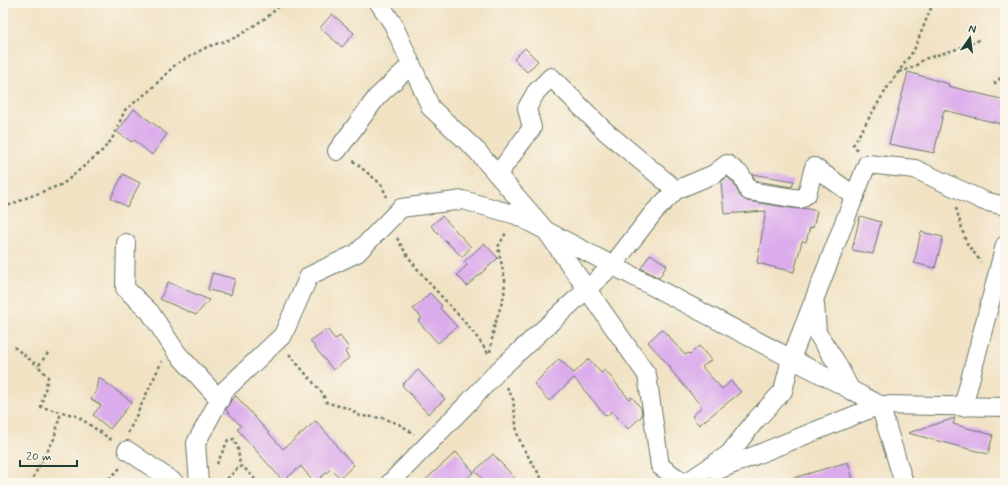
<svg xmlns="http://www.w3.org/2000/svg" width="1008" height="486" viewBox="0 0 1008 486" font-family="Mynerve,sans-serif">
<style>
.building{fill:#dbacec}
.lines{fill:none;stroke-linecap:round;stroke-linejoin:round}
.street-casing{stroke:#687766;stroke-width:20}
.path{stroke:#687766;stroke-width:2.5;stroke-dasharray:3 3;stroke-linecap:butt}
.street{stroke:#fff;stroke-width:18}
</style>
<rect width="100%" height="100%" fill="#fbf7ec"/>
<filter id="ink" filterUnits="userSpaceOnUse"><feTurbulence type="fractalNoise" baseFrequency=".025" numOctaves="2"/><feDisplacementMap in="SourceGraphic" scale="8" xChannelSelector="R" yChannelSelector="G"/><feConvolveMatrix kernelMatrix="1 2 1 2 8 2 1 2 1" color-interpolation-filters="sRGB"/></filter>
<filter id="wash" filterUnits="userSpaceOnUse"><feTurbulence type="fractalNoise" baseFrequency=".012" numOctaves="4" result="noise"/><feDisplacementMap in="SourceGraphic" scale="16" xChannelSelector="R" yChannelSelector="G"/><feGaussianBlur stdDeviation="0.9" result="paint"/><feColorMatrix in="noise" values="0 0 0 0 0 0 0 0 0 0 0 0 0 0 0 0 0 1.4 0 .05"/><feComposite in="paint" operator="in"/></filter>
<g filter="url(#wash)">
<rect width="100%" height="100%" fill="#f1e2c4"/>
<g id="blocks">
<!-- building -->
<g class="building">
<polygon points="332,14 354,33 342,47 320,28"/>
<polygon points="525,48 538,61 527,72 514,59"/>
<polygon points="908,72 949,84 948,86 1005,100 1005,125 944,110 934,153 889,144"/>
<polygon points="134,109 167,134 152,155 134,140 132,142 117,132"/>
<polygon points="123,174 140,183 127,207 111,198"/>
<polygon points="752,174 794,181 792,187 756,181"/>
<polygon points="727,177 733,182 740,196 747,201 798,209 804,208 817,211 813,228 810,227 806,242 802,241 794,272 757,263 766,211 724,214 721,182"/>
<polygon points="442,216 471,247 462,257 431,226"/>
<polygon points="860,216 881,222 873,254 852,250"/>
<polygon points="921,232 943,237 935,268 914,263"/>
<polygon points="484,243 498,258 467,286 457,275 467,265 464,262"/>
<polygon points="650,254 667,265 659,278 641,268"/>
<polygon points="212,273 235,279 231,295 208,290"/>
<polygon points="168,282 209,300 196,315 160,299"/>
<polygon points="430,293 442,306 440,308 457,327 438,343 418,321 422,318 413,309"/>
<polygon points="327,329 335,339 340,336 349,348 345,352 349,358 333,370 310,341"/>
<polygon points="662,329 685,355 689,353 690,354 699,346 711,360 702,367 722,389 731,381 741,392 699,425 692,416 702,407 670,369 671,368 648,342"/>
<polygon points="559,359 574,373 589,359 601,373 605,370 629,399 632,397 641,408 642,416 628,429 612,411 606,416 574,378 549,401 534,384"/>
<polygon points="418,370 445,399 428,414 402,385"/>
<polygon points="98,377 132,402 110,429 93,415 101,405 91,399 96,391"/>
<polygon points="236,396 283,449 316,421 337,445 336,446 354,465 340,478 331,469 314,483 301,466 283,481 237,429 241,426 226,410 231,400"/>
<polygon points="955,418 953,424 993,435 988,454 908,433"/>
<polygon points="456,452 474,472 462,483 422,483"/>
<polygon points="493,454 519,483 486,483 475,471"/>
<polygon points="848,462 854,483 790,483 790,479"/>
</g>
</g>
</g>
<g filter="url(#ink)">
<use href="#blocks" fill-opacity="0" stroke="#687766" stroke-width="1"/>
<g class="lines">
<!-- street casing -->
<g class="street-casing">
<g id="street">
<polyline points="379,3 393,24 431,108 477,151 547,232 647,375 660,466 684,483"/>
<polyline points="337,151 377,97 411,65"/>
<polyline points="498,174 532,128 527,108 536,92 551,77 605,131 676,190"/>
<polyline points="126,243 125,288 150,312 177,353 220,400"/>
<polyline points="815,304 817,333 836,362 851,391"/>
<polyline points="963,407 1005,245"/>
<polyline points="127,450 175,483"/>
<polyline points="716,471 880,405 1005,407"/>
<polyline points="199,483 196,443 224,391 283,335 309,276 357,253 401,208 463,200 516,215 880,405 904,483"/>
<polyline points="390,483 470,401 498,371 612,266 654,212 676,190 714,174 727,164 741,175 749,191 800,199 807,194 814,167 855,196"/>
<polyline points="686,483 729,454 755,421 783,391 791,359 867,164 915,169 984,201 1005,206"/>
</g>
</g>
<!-- path -->
<g class="path">
<polyline points="899,72 914,67 924,59 957,49 982,39"/>
<polyline points="994,84 1005,74"/>
<polyline points="857,150 853,145 887,88 914,50 933,3"/>
<polyline points="353,161 381,184 387,197"/>
<polyline points="3,208 26,198 63,184 103,150 112,139 125,110 149,91 176,64 207,47 237,37 267,17 283,3"/>
<polyline points="956,208 966,242 981,262"/>
<path d="M397,238C420,282 463,312 489,355"/>
<polyline points="14,347 38,366"/>
<polyline points="490,352 494,327 504,296 505,280 498,247 507,231"/>
<polyline points="48,353 38,366 48,377 41,407 77,416 113,441"/>
<polyline points="289,354 323,394 326,402 335,405 348,408 360,416 383,418 401,425 414,434"/>
<polyline points="507,387 513,399 517,433 522,446 542,479 552,483"/>
<polyline points="128,433 162,361"/>
<polyline points="217,464 228,440 234,439 238,449 240,466 248,471 258,483"/>
<polyline points="542,479 542,483"/>
<polyline points="30,483 54,439 61,412"/>
<polyline points="105,483 121,467"/>
<polyline points="223,483 240,466"/>
</g>
<!-- street -->
<use href="#street" class="street"/>
</g>
</g>
<!-- margin -->
<rect width="1008" height="486" fill="none" stroke="#fbf7ec" stroke-width="16"/>
<!-- north arrow -->
<g transform="translate(970 38) rotate(14)" stroke="#fbf7ec" stroke-width="3" paint-order="stroke">
<path d="M0-3L7 15L0 10L-7 15Z" fill="#1f3d34"/>
<text y="-6" font-size="11" font-weight="bold" text-anchor="middle" fill="#1f3d34">N</text>
</g>
<!-- scale -->
<path d="M20 460v6h57v-6" fill="none" stroke="#1f3d34" stroke-width="2"/>
<text x="26" y="460" font-size="12" fill="#1f3d34" stroke="#fbf7ec" stroke-width="3" paint-order="stroke">20 m</text>
</svg>
